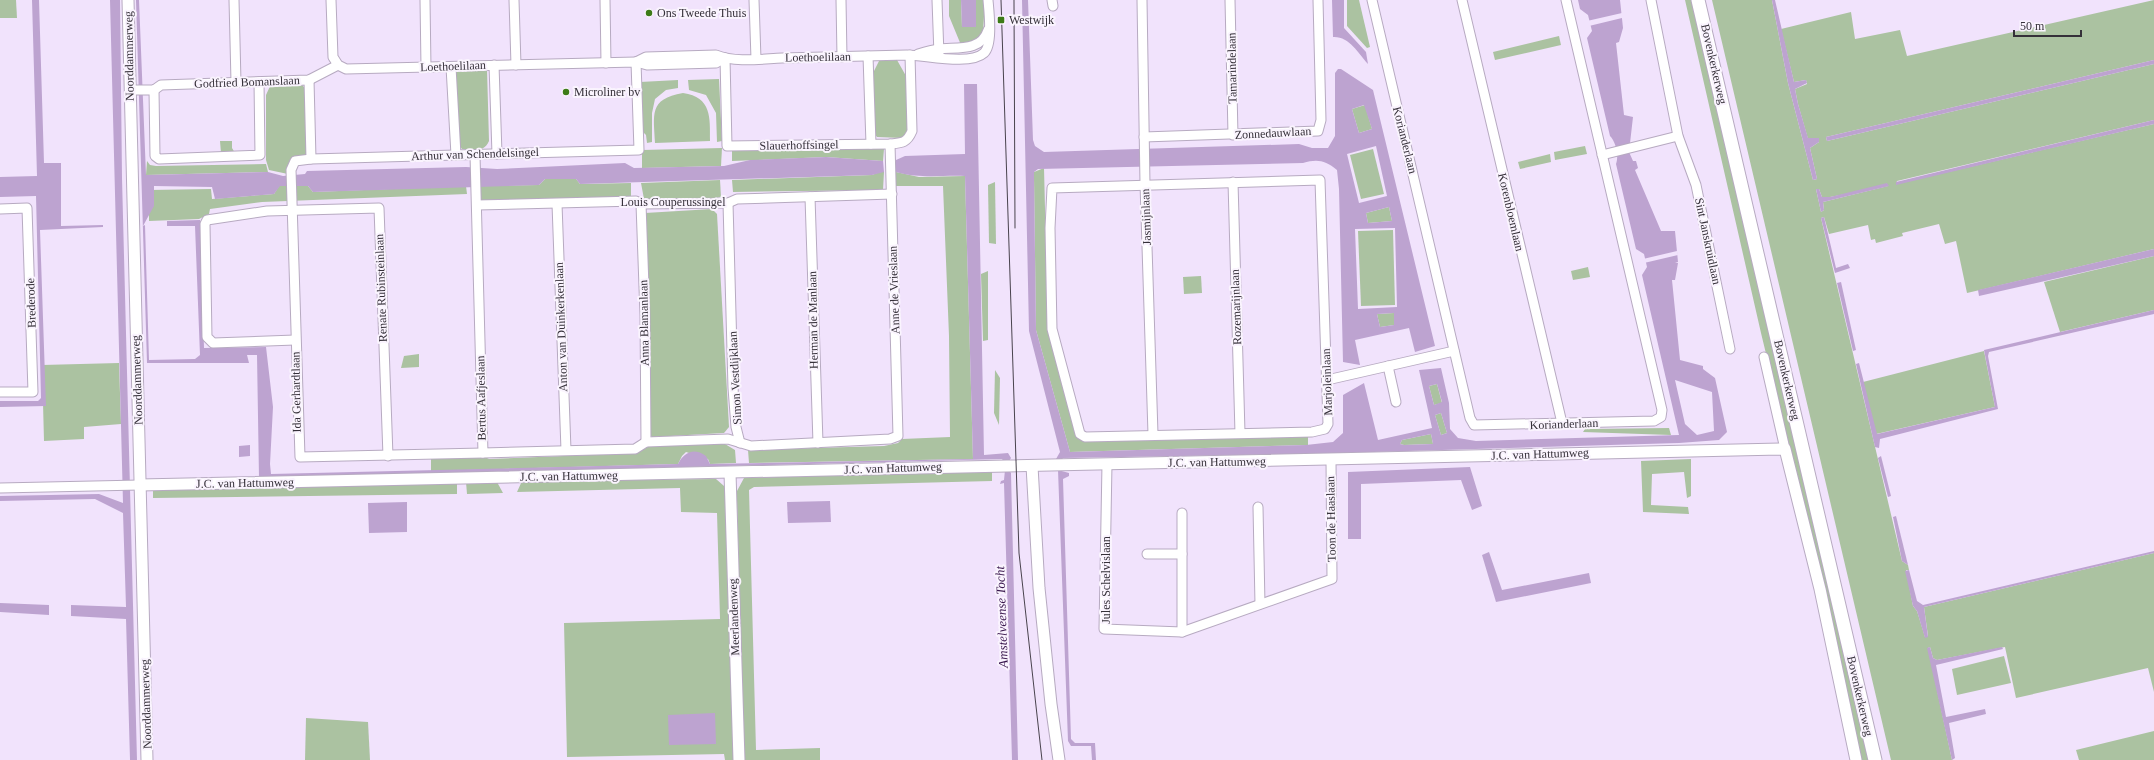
<svg xmlns="http://www.w3.org/2000/svg" width="2154" height="760" viewBox="0 0 2154 760" font-family="'Times New Roman',serif">
<style>
.green{fill:#abc2a1;fill-rule:evenodd}
.water{fill:#bda3d0;fill-rule:evenodd}
.pier{fill:#f1e3fc}
.lines{fill:none;stroke-linecap:round;stroke-linejoin:round}
.minor-casing{stroke:#b7aac1;stroke-width:11}
.tertiary-casing{stroke:#b7aac1;stroke-width:13}
.secondary-casing{stroke:#b7aac1;stroke-width:15}
.minor{stroke:#fff;stroke-width:9}
.tertiary{stroke:#fff;stroke-width:11}
.secondary{stroke:#fff;stroke-width:13}
.tram{stroke:#49434d;stroke-width:1}
.poi-dot{fill:#3d7b17;stroke:#faf4fe;stroke-width:1.5}
.labels{text-anchor:middle;stroke-width:4;stroke-linejoin:round;paint-order:stroke}
.poi-label{font-size:12px;fill:#353039;stroke:#faf4fe;text-anchor:start}
.street-label{font-size:12px;fill:#353039;stroke:#faf4fe}
.water-label{font-size:13px;font-style:italic;fill:#38164c;stroke:#faf4fe}
</style>
<rect width="100%" height="100%" fill="#f1e3fc"/>
<!-- green -->
<g class="green">
<polygon points="0,0 16,0 17,18 0,18"/>
<polygon points="949,0 961,0 962,27 976,27 976,0 985,0 983,33 973,43 961,45 949,16"/>
<polygon points="1347,0 1359,0 1370,47 1367,48 1347,26"/>
<polygon points="1685,0 1691,0 1870,760 1861,760 1832,626 1761,333"/>
<path d="M1712,0H1772L1788,83L1813,180L1817,179L1810,148L1819,142V138L1808,139L1798,104L1795,89L1807,84L1806,80L1794,82L1781,29L1851,12L1855,39L1900,30L1907,56L2154,0V60L1826,137L1827,141L2154,64V120L1897,181L1896,184L2154,124V249L1967,293L1956,241L1945,244L1939,224L1902,233L1903,236L1876,243L1875,239L1871,240L1868,225L1829,234L1824,217L1821,218L1902,561L1908,565L1909,570H1906L1913,606L1917,611L1925,637L1928,636L1924,607L2154,553V692L2148,668L2016,698L2005,647L1937,660L1933,658L1930,647L1928,648L1952,760H1891ZM1888,186L1823,202L1824,210L1821,212L1816,189H1819L1822,197H1830Z"/>
<polygon points="1559,36 1561,45 1495,60 1493,52"/>
<polygon points="897,60 906,76 909,128 902,138 877,137 873,132 872,75 879,61"/>
<path d="M487,69L489,141C484,153 473,150 462,149L459,145L456,70Z"/>
<polygon points="719,79 722,141 717,142 716,113 706,95 689,90 688,80"/>
<polygon points="678,80 678,88 666,90 655,99 652,113 652,142 647,143 646,135 642,131 640,82"/>
<polygon points="271,84 301,84 306,89 307,155 290,160 288,174 269,170 266,160 266,95"/>
<path d="M683,93C712,97 710,118 710,141L655,143C654,115 648,99 683,93Z"/>
<polygon points="1365,105 1372,129 1359,133 1352,109"/>
<polygon points="220,141 232,141 232,148 235,153 221,153"/>
<polygon points="1585,146 1587,154 1555,160 1554,152"/>
<polygon points="722,148 721,166 642,168 642,150"/>
<polygon points="732,149 884,149 883,161 826,157 732,161"/>
<polygon points="1373,149 1384,194 1361,199 1350,155"/>
<polygon points="1550,154 1551,162 1520,169 1518,162"/>
<polygon points="147,161 150,165 156,166 266,164 268,172 146,175"/>
<polygon points="1044,168 1048,330 1076,435 1308,434 1308,445 1070,452 1036,330 1034,178 1034,172"/>
<polygon points="882,171 884,172 883,190 733,192 732,180 872,175"/>
<polygon points="896,172 919,177 965,176 973,459 749,463 748,450 884,446 898,443 902,439 950,437 949,336 943,186 896,186"/>
<polygon points="545,179 576,179 580,184 631,183 631,199 487,204 480,199 479,186 539,185"/>
<polygon points="720,180 721,197 714,198 647,201 644,199 641,183"/>
<polygon points="995,182 996,244 989,243 988,185"/>
<polygon points="279,186 308,186 313,192 466,186 467,194 262,202 210,209 209,214 199,219 149,221 149,190 211,189 212,199 274,194"/>
<polygon points="1389,207 1392,221 1368,223 1366,213"/>
<polygon points="712,209 717,214 729,427 724,433 652,437 649,433 645,213"/>
<polygon points="1393,230 1395,305 1361,306 1358,231"/>
<polygon points="2154,256 2154,310 2060,332 2044,282"/>
<polygon points="1588,267 1590,277 1573,280 1571,271"/>
<polygon points="988,271 988,340 983,341 981,274"/>
<polygon points="1201,276 1202,293 1184,294 1183,277"/>
<polygon points="1394,313 1394,325 1380,327 1377,314"/>
<polygon points="1984,351 1995,407 1876,434 1863,382"/>
<polygon points="419,354 419,367 401,368 404,356"/>
<polygon points="119,363 121,424 84,427 84,439 44,441 42,365"/>
<polygon points="995,370 1000,378 999,425 994,413"/>
<polygon points="1437,384 1442,403 1434,405 1429,386"/>
<polygon points="1441,413 1447,433 1441,435 1435,415"/>
<polygon points="1669,428 1671,435 1583,432 1585,429"/>
<polygon points="1431,434 1433,444 1404,445 1400,444 1402,440"/>
<polygon points="714,443 725,444 735,450 736,463 710,464 708,459 686,452 682,456 678,464 431,471 431,457 481,455 489,459 637,453 653,444"/>
<polygon points="1691,459 1691,496 1687,498 1684,472 1652,474 1651,505 1688,507 1689,514 1643,512 1641,461"/>
<polygon points="992,470 992,481 754,487 749,490 756,750 820,748 820,760 744,760 737,500 737,491 744,478"/>
<polygon points="716,479 724,486 727,492 734,760 725,760 724,754 567,757 564,623 720,619 717,513 681,512 680,488 517,492 522,481"/>
<polygon points="457,482 457,494 153,498 153,488"/>
<polygon points="466,482 497,482 503,493 467,494"/>
<polygon points="2004,656 2011,683 1957,695 1952,669"/>
<polygon points="306,718 368,722 370,760 305,760"/>
<polygon points="2154,731 2154,760 2079,760 2076,750"/>
</g>
<!-- water -->
<g class="water">
<polygon points="32,0 39,0 44,163 61,163 61,226 103,225 103,227 40,230 46,406 0,407 0,401 38,401 41,398 36,196 0,197 0,177 37,176"/>
<polygon points="110,0 120,0 122,178 137,760 130,760 126,619 71,616 71,605 126,607 123,513 95,499 0,501 0,496 99,494 123,503"/>
<path d="M136,0H139L146,175L268,172L283,176L305,174L307,171L466,167L497,169L625,163L634,168L724,166L750,160L826,157L883,161L884,172L872,175L580,184L576,179H545L539,185L313,192L308,186H280L274,194L215,199L212,187L154,186V206L143,226L145,225L149,360L195,359L200,355L195,226H167V221L200,220L204,348L266,347L273,407L270,464L271,474L678,464C684,452 694,447 706,456L710,464L973,459L965,176C940,175 922,179 896,172V160L905,156L965,154L964,84H977L984,455L1008,453L1011,458L1009,461L1004,462L1002,459L259,478L257,355H247L249,363H147Z"/>
<polygon points="961,0 976,0 976,27 962,27"/>
<path d="M1022,0H1028L1033,140L1035,146L1044,152L1299,144L1312,148H1328L1335,136V73L1338,69H1341L1373,90L1435,346L1415,352L1409,328L1355,340L1360,365L1343,362L1339,189L1337,170C1325,160 1317,159 1303,163L1038,169L1034,172V178L1036,330L1070,452L1306,445L1333,442L1343,433V395L1364,383L1378,440L1432,428L1419,370L1441,368L1449,403L1450,429L1458,438L1476,441L1679,435L1642,275L1647,267L1644,254L1636,249L1616,164C1619,156 1616,142 1610,136L1587,38L1592,31L1588,15L1580,9L1578,0H1620L1623,28L1619,42L1616,43L1624,115L1633,117L1629,152L1633,161H1636L1638,168L1635,170L1661,231H1675L1678,262L1675,263H1678L1675,280H1672L1680,360L1703,366V369L1715,378L1727,432L1719,440L1679,443L1307,454L1063,458L1061,461H1058L1056,459L1060,452L1029,331ZM1364,105L1372,129L1359,133L1352,109ZM1376,146L1387,196L1359,203L1347,154ZM1389,207L1392,221L1368,223L1366,213ZM1395,228L1397,307L1358,309L1355,229ZM1394,313V325L1380,327L1377,314ZM1675,380L1712,392L1714,431L1697,435L1685,424ZM1437,384L1442,402L1434,405L1429,386ZM1441,413L1447,433L1441,435L1435,415ZM1431,434L1433,444L1404,445L1400,444L1402,440Z"/>
<path d="M1332,0H1344V28L1366,52L1368,64C1358,53 1349,36 1333,37Z"/>
<polygon points="1772,0 1775,0 1794,82 1806,80 1807,83 1795,89 1798,104 1808,138 1819,138 1819,142 1810,148 1817,179 1813,180 1788,83"/>
<polygon points="2154,60 2154,64 1827,141 1826,137"/>
<polygon points="2154,120 2154,124 1896,185 1896,182"/>
<polygon points="1887,183 1889,186 1823,202 1824,210 1821,212 1816,189 1819,189 1822,197 1830,197"/>
<polygon points="1824,217 1836,268 1848,264 1850,268 1835,273 1821,218"/>
<polygon points="2154,249 2154,256 1979,296 1978,290"/>
<polygon points="1841,282 1856,350 1853,351 1837,283"/>
<polygon points="2154,310 2154,314 1989,352 1988,356 1998,409 1880,439 1879,448 1875,447 1856,364 1859,363 1877,434 1995,407 1984,350"/>
<polygon points="250,445 250,456 239,457 239,446"/>
<polygon points="1881,456 1891,496 1888,497 1878,458"/>
<polygon points="1470,467 1482,506 1472,510 1461,480 1361,484 1361,539 1348,539 1348,472"/>
<polygon points="1005,470 1009,470 1011,473 1018,760 1012,760 1004,483 1000,484 1001,481 1004,480"/>
<polygon points="1058,470 1069,473 1069,476 1063,479 1071,739 1075,743 1095,743 1096,760 1092,760 1091,746 1071,746 1068,741"/>
<polygon points="830,501 831,522 788,523 787,502"/>
<polygon points="407,502 407,532 369,533 368,503"/>
<polygon points="1896,516 1908,565 1902,561 1893,517"/>
<polygon points="2154,551 2154,553 1924,607 1928,637 1925,638 1917,611 1913,606 1905,571 1909,570 1917,601 1923,605"/>
<polygon points="1489,552 1502,590 1589,573 1591,583 1496,602 1482,555"/>
<polygon points="0,603 49,605 49,615 0,612"/>
<polygon points="1930,647 1933,658 1937,660 2002,647 2003,649 1936,665 1946,717 1985,709 1986,714 1949,723 1955,758 1952,760 1927,648"/>
<polygon points="715,713 716,744 669,745 668,715"/>
</g>
<!-- pier -->
<g class="pier">
<polygon points="1622,13 1622,18 1589,26 1587,21"/>
<polygon points="1677,251 1678,255 1644,263 1643,259"/>
</g>
<g class="lines">
<!-- minor casing -->
<g class="minor-casing">
<g id="minor">
<polyline points="234,0 236,82"/>
<polyline points="331,0 333,57 338,65 346,69 636,62 647,65 716,63 725,58"/>
<polyline points="425,0 426,67"/>
<polyline points="514,0 516,65"/>
<polyline points="605,0 606,63"/>
<polyline points="754,0 756,59"/>
<polyline points="841,0 842,57"/>
<polyline points="937,0 939,55"/>
<polyline points="1052,0 1053,6"/>
<polyline points="1142,0 1145,184 1153,434"/>
<polyline points="1230,0 1233,135"/>
<polyline points="1372,0 1470,418 1474,425 1654,421 1661,417 1662,410 1566,0"/>
<polyline points="1462,0 1562,423"/>
<polyline points="1651,0 1678,136 1696,185 1730,349"/>
<path d="M918,54C925,52 932,50 939,49C957,47 981,52 988,30"/>
<polyline points="868,56 871,144"/>
<path d="M725,58L727,146L890,144C902,143 907,143 912,131L910,55"/>
<path d="M636,62L646,57L716,55C736,63 761,59 782,58C824,57 865,56 907,55C925,55 970,66 984,53C993,45 989,12 988,0"/>
<polyline points="494,65 497,154"/>
<polyline points="451,67 456,155"/>
<polyline points="309,80 311,159"/>
<polyline points="130,90 154,90"/>
<polyline points="154,90 155,156 159,159 260,155 259,82"/>
<polyline points="154,90 161,85 309,80 338,65"/>
<polyline points="1144,137 1318,131 1321,120 1318,0"/>
<polyline points="475,155 483,453 635,449 646,442 700,440 728,439 751,446 890,439 898,436 890,144"/>
<polyline points="1602,155 1678,136"/>
<polygon points="1320,180 1328,424 1325,429 1312,432 1085,437 1080,434 1052,329 1050,228 1052,188"/>
<polyline points="1233,182 1240,433"/>
<polyline points="810,197 818,443"/>
<polyline points="728,203 733,388 736,427 740,443"/>
<polyline points="557,204 566,450"/>
<polyline points="641,204 645,315 646,442"/>
<polyline points="477,205 636,201 641,204 728,203 737,199 892,194"/>
<polyline points="0,209 27,208 33,392 0,392"/>
<polyline points="295,340 213,343 207,337 205,224 207,220 267,211 379,208 388,456"/>
<polyline points="1764,357 1785,449"/>
<polyline points="1388,366 1396,402"/>
<polyline points="1327,380 1454,351"/>
<polyline points="483,453 300,457 291,170 295,161 311,159 639,150 636,62"/>
<polyline points="1107,464 1104,629 1182,632 1332,579 1331,460"/>
<polyline points="0,488 140,485"/>
<polyline points="1258,507 1260,604"/>
<polyline points="1182,513 1182,632"/>
<polyline points="1147,554 1182,554"/>
</g>
</g>
<!-- tertiary casing -->
<g class="tertiary-casing">
<g id="tertiary">
<polyline points="128,0 147,760"/>
<polyline points="1032,466 1039,588 1051,704 1059,760"/>
<polyline points="730,473 739,760"/>
<polyline points="140,485 1785,449 1820,589 1856,760"/>
</g>
</g>
<!-- secondary casing -->
<g class="secondary-casing">
<polyline id="secondary" points="1698,0 1875,760"/>
</g>
<!-- minor -->
<use href="#minor" class="minor"/>
<!-- tertiary -->
<use href="#tertiary" class="tertiary"/>
<!-- secondary -->
<use href="#secondary" class="secondary"/>
<!-- tram -->
<g class="tram">
<polyline points="1001,0 1019,553 1042,760"/>
<polyline points="1014,0 1015,228"/>
</g>
</g>
<!-- markers -->
<g class="poi-dot">
<circle cx="649" cy="13" r="4"/>
<rect x="997" y="16" width="8" height="8" rx="2"/>
<circle cx="566" cy="92" r="4"/>
</g>
<g class="labels">
<!-- poi labels -->
<g class="poi-label">
<text x="657" y="17">Ons Tweede Thuis</text>
<text x="1009" y="24">Westwijk</text>
<text x="574" y="96">Microliner bv</text>
</g>
<!-- street labels -->
<g class="street-label">
<text transform="translate(129 56) rotate(-91)" y="4">Noorddammerweg</text>
<text transform="translate(818 57) rotate(-1)" y="4">Loethoelilaan</text>
<text transform="translate(1714 64) rotate(77)" y="4">Bovenkerkerweg</text>
<text transform="translate(453 66) rotate(-2)" y="4">Loethoelilaan</text>
<text transform="translate(1232 68) rotate(-91)" y="4">Tamarindelaan</text>
<text transform="translate(247 82) rotate(-2)" y="4">Godfried Bomanslaan</text>
<text transform="translate(1273 133) rotate(-3)" y="4">Zonnedauwlaan</text>
<text transform="translate(1405 140) rotate(76)" y="4">Korianderlaan</text>
<text transform="translate(799 145) rotate(-1)" y="4">Slauerhoffsingel</text>
<text transform="translate(475 154) rotate(-2)" y="4">Arthur van Schendelsingel</text>
<text x="673" y="206">Louis Couperussingel</text>
<text transform="translate(1511 212) rotate(77)" y="4">Korenbloemlaan</text>
<text transform="translate(1146 217) rotate(-92)" y="4">Jasmijnlaan</text>
<text transform="translate(1708 241) rotate(78)" y="4">Sint Janskruidlaan</text>
<text transform="translate(381 288) rotate(-92)" y="4">Renate Rubinsteinlaan</text>
<text transform="translate(894 290) rotate(-92)" y="4">Anne de Vrieslaan</text>
<text transform="translate(31 303) rotate(-92)" y="4">Brederode</text>
<text transform="translate(1236 307) rotate(-92)" y="4">Rozemarijnlaan</text>
<text transform="translate(813 320) rotate(-91)" y="4">Herman de Manlaan</text>
<text transform="translate(644 323) rotate(-91)" y="4">Anna Blamanlaan</text>
<text transform="translate(561 327) rotate(-92)" y="4">Anton van Duinkerkenlaan</text>
<text transform="translate(735 378) rotate(-93)" y="4">Simon Vestdijklaan</text>
<text transform="translate(137 380) rotate(-92)" y="4">Noorddammerweg</text>
<text transform="translate(1787 380) rotate(77)" y="4">Bovenkerkerweg</text>
<text transform="translate(1327 382) rotate(-92)" y="4">Marjoleinlaan</text>
<text transform="translate(296 392) rotate(-91)" y="4">Ida Gerhardtlaan</text>
<text transform="translate(481 398) rotate(-91)" y="4">Bertus Aafjeslaan</text>
<text transform="translate(1564 424) rotate(-2)" y="4">Korianderlaan</text>
<text transform="translate(1540 454) rotate(-2)" y="4">J.C. van Hattumweg</text>
<text transform="translate(1217 462) rotate(-1)" y="4">J.C. van Hattumweg</text>
<text transform="translate(893 468) rotate(-2)" y="4">J.C. van Hattumweg</text>
<text transform="translate(569 476) rotate(-1)" y="4">J.C. van Hattumweg</text>
<text transform="translate(245 483) rotate(-1)" y="4">J.C. van Hattumweg</text>
<text transform="translate(1331 519) rotate(-91)" y="4">Toon de Haaslaan</text>
<text transform="translate(1106 580) rotate(-90)" y="4">Jules Schelvislaan</text>
<text transform="translate(734 617) rotate(-92)" y="4">Meerlandenweg</text>
<text transform="translate(1860 696) rotate(77)" y="4">Bovenkerkerweg</text>
<text transform="translate(146 704) rotate(-92)" y="4">Noorddammerweg</text>
</g>
<!-- water labels -->
<g class="water-label">
<text transform="translate(1001 617) rotate(-92)" y="5">Amstelveense Tocht</text>
</g>
</g>
<!-- scale -->
<path d="M2014 30v6h67v-6" fill="none" stroke="#353039" stroke-width="2"/>
<text x="2020" y="30" font-size="12" fill="#353039" stroke="#faf4fe" stroke-width="3" paint-order="stroke">50 m</text>
</svg>
